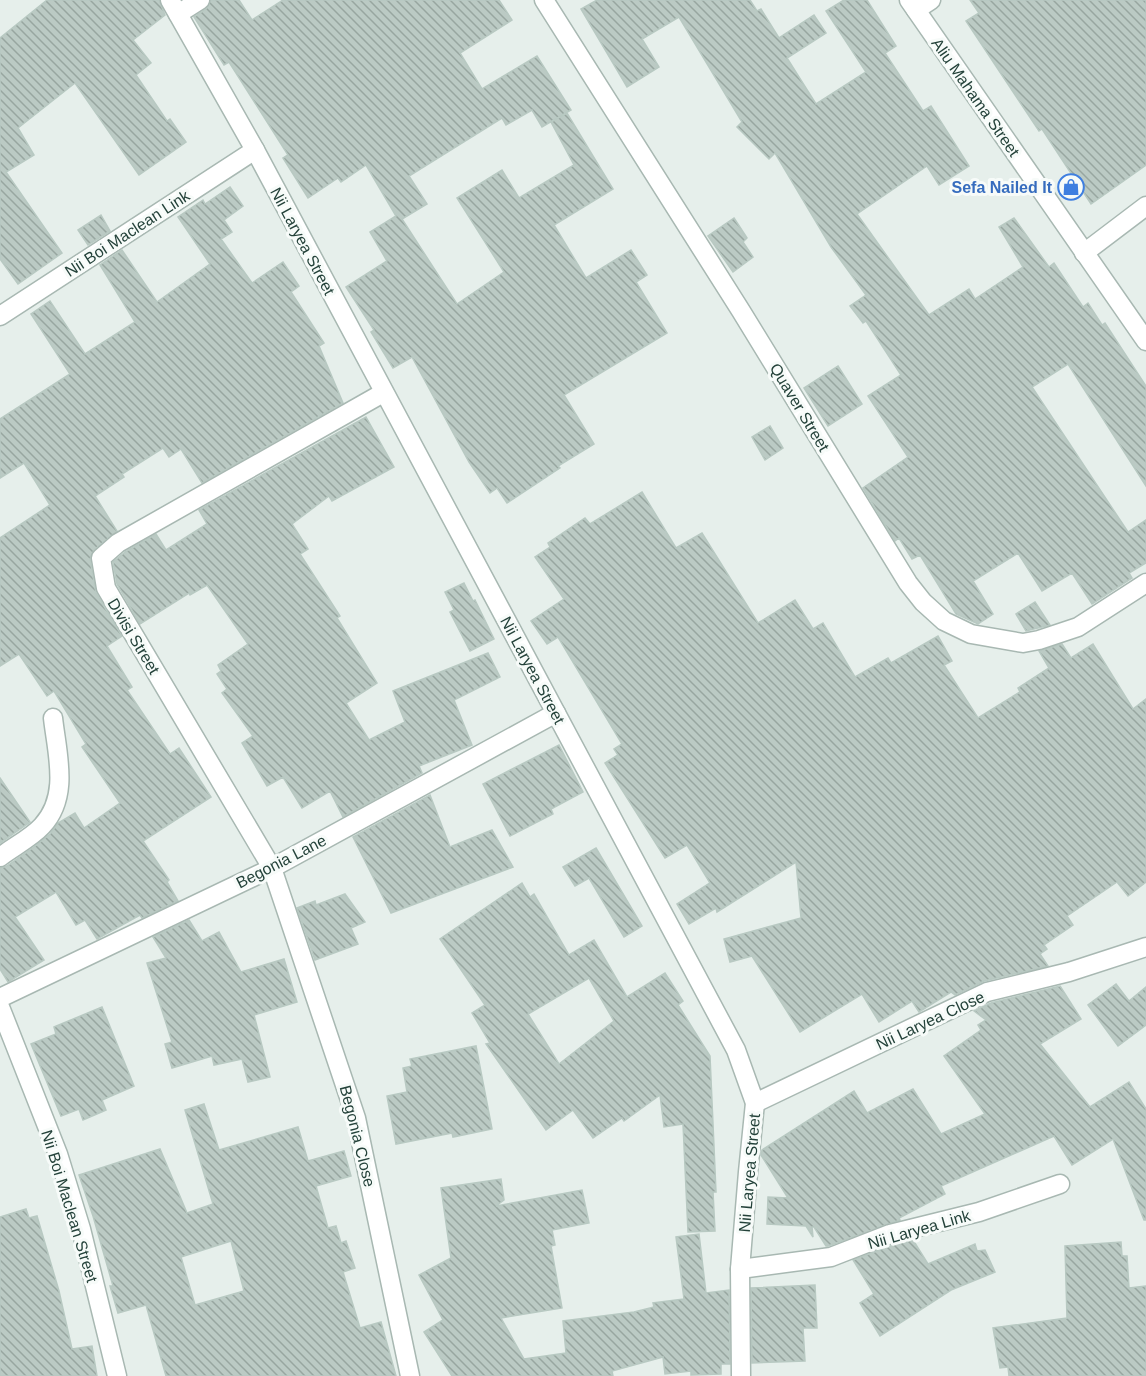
<svg xmlns="http://www.w3.org/2000/svg" width="1146" height="1376" viewBox="0 0 1146 1376" font-family="Helvetica,sans-serif">
<style>
.building{fill:url(#building-back-hatch);stroke:#b8c9c2;stroke-width:1.5;fill-rule:evenodd}
.lines{fill:none;stroke-linecap:round;stroke-linejoin:round}
.minor-casing{stroke:#a8b8b2;stroke-width:21}
.tertiary-casing{stroke:#a8b8b2;stroke-width:21}
.minor{stroke:#fff;stroke-width:18}
.tertiary{stroke:#fff;stroke-width:18}
.labels{text-anchor:middle;stroke-width:6;stroke-linejoin:round;paint-order:stroke}
.street-label{font-size:16px;fill:#24423a;stroke:#f7fbf9}
.shop-label{font-size:16px;font-weight:bold;fill:#366cbe;stroke:#f7fbf9;text-anchor:end}
</style>
<defs>
<pattern id="building-back-hatch" width="6" height="6" patternUnits="userSpaceOnUse" patternTransform="scale(1.5)"><rect width="6" height="6" fill="#bbcac4"/><path d="M-1 5l2 2M0 0l6 6M5-1l2 2" fill="none" stroke="#98a6a0"/></pattern>
</defs>
<rect width="100%" height="100%" fill="#e6efeb"/>
<!-- building -->
<g class="building">
<polygon points="47,0 159,0 165,15 133,40 151,63 136,75 167,121 170,119 186,142 139,175 75,83 18,128 34,155 6,172 62,253 18,284 0,259 0,38"/>
<polygon points="211,0 239,0 252,20 283,0 499,0 512,20 460,53 482,89 537,56 571,110 542,127 532,110 506,125 502,118 409,176 427,204 402,219 457,304 504,272 457,198 502,170 519,198 574,165 551,122 567,113 613,189 554,225 586,278 631,250 647,275 636,282 667,333 564,395 594,444 558,466 560,468 507,503 497,488 490,493 469,462 412,357 393,368 371,332 374,330 346,287 387,261 370,232 396,216 366,165 341,182 338,178 308,198 283,158 288,155 229,62 224,65 194,17 206,9"/>
<polygon points="597,0 750,0 757,11 761,9 779,38 814,15 826,33 787,58 816,104 866,72 826,11 844,0 867,0 896,46 885,53 923,111 931,106 969,166 939,185 927,166 857,214 929,315 969,289 975,299 1023,267 999,227 1014,218 1049,267 1054,263 1083,307 1088,303 1102,325 1105,323 1146,386 1146,486 1068,364 1032,387 1128,532 1146,520 1146,563 1129,573 1132,578 1092,604 1072,573 1042,591 1018,553 973,581 993,614 978,624 956,614 920,555 912,559 899,538 895,541 863,488 908,457 868,396 901,375 866,321 863,323 850,306 866,295 831,247 775,153 769,159 737,127 742,122 679,17 642,39 659,67 627,87 581,9"/>
<polygon points="970,0 1146,0 1146,165 1091,204 1042,129 1039,131 966,21 979,13"/>
<polygon points="230,187 243,206 224,220 232,232 221,239 252,283 283,262 299,286 291,292 324,343 319,346 343,403 202,483 181,449 169,457 163,448 122,474 124,477 95,496 117,531 94,550 90,559 96,593 122,636 107,646 132,687 127,690 170,754 179,748 211,797 143,841 169,880 167,882 178,901 142,918 140,915 97,939 85,920 76,925 56,892 15,917 44,960 8,982 0,969 0,868 7,866 34,847 50,834 58,823 75,813 84,828 120,803 82,747 86,744 54,691 47,696 19,654 0,666 0,538 50,505 24,463 0,478 0,419 70,374 31,314 50,301 85,354 135,322 100,265 122,250 157,302 210,264 178,217 203,200 205,204"/>
<polygon points="101,215 110,231 88,245 78,230"/>
<polygon points="734,218 747,238 743,242 753,257 733,272 708,236"/>
<polygon points="838,366 862,404 828,426 804,388"/>
<polygon points="366,417 394,467 332,501 329,496 292,524 308,549 300,554 340,616 337,618 377,683 346,703 369,740 405,722 393,691 488,653 500,677 454,700 472,745 419,766 422,773 343,817 330,791 302,808 283,777 267,786 242,743 253,736 222,693 227,689 217,674 221,671 218,665 248,644 207,585 190,595 189,593 140,624 117,584 113,562 125,552 156,534 166,550 207,524 199,510"/>
<polygon points="770,426 783,448 765,460 752,437"/>
<polygon points="642,492 676,548 702,533 758,623 795,600 813,629 823,623 855,677 888,658 891,663 938,636 952,661 944,665 978,718 1020,692 1018,688 1049,668 1039,651 1062,644 1071,658 1093,644 1133,709 1146,699 1146,882 1128,896 1117,882 1067,916 1073,925 1044,945 1047,949 1040,954 1048,966 984,981 955,995 951,992 919,1012 912,1001 879,1022 862,994 800,1032 752,956 730,962 724,939 801,918 796,862 717,912 716,908 689,924 677,904 710,883 687,845 665,858 605,763 618,755 614,749 622,744 558,637 547,644 531,621 564,599 535,557 550,547 548,543 585,518 590,524"/>
<polygon points="464,583 473,601 475,600 494,639 470,651 450,612 454,610 445,592"/>
<polygon points="1035,602 1050,625 1026,631 1016,614"/>
<polygon points="559,745 583,792 551,809 553,814 510,836 483,784"/>
<polygon points="0,778 30,822 0,843"/>
<polygon points="430,795 450,847 492,830 513,867 391,913 353,837"/>
<polygon points="596,848 642,926 624,937 589,878 575,886 563,867"/>
<path d="M522,883L530,897L534,894L569,955L594,940L627,997L665,973L683,1001L678,1005L710,1056L716,1192H713L715,1231L688,1232L683,1124L664,1127L660,1095L624,1121L622,1118L593,1138L573,1110L546,1130L486,1044L490,1043L472,1013L485,1005L440,939ZM589,978L614,1021L559,1064L528,1014Z"/>
<polygon points="345,894 365,922 351,928 358,944 315,960 297,908 315,901 316,905"/>
<polygon points="189,920 202,941 219,932 241,972 284,959 297,1002 254,1015 270,1077 248,1082 242,1059 214,1065 212,1056 172,1068 165,1044 172,1042 147,963 166,958 153,937"/>
<polygon points="1116,984 1129,1001 1146,987 1146,1025 1118,1046 1088,1005"/>
<polygon points="1060,986 1081,1019 1040,1044 1090,1107 1129,1082 1146,1109 1146,1220 1144,1220 1113,1139 1072,1165 1054,1136 941,1186 945,1194 899,1218 900,1220 828,1246 826,1246 814,1227 812,1227 813,1237 806,1226 767,1224 768,1197 788,1198 761,1155 762,1150 854,1091 867,1113 913,1089 941,1134 985,1114 944,1056 981,1030 978,1025 986,1020 974,1011 991,1003"/>
<polygon points="102,1007 134,1086 102,1100 106,1110 83,1120 79,1109 61,1116 31,1044 56,1034 54,1027"/>
<polygon points="476,1046 492,1129 453,1137 452,1133 396,1144 387,1096 407,1092 403,1068 412,1066 410,1059"/>
<path d="M204,1104L219,1150L298,1127L308,1161L344,1151L351,1176L316,1186L328,1228L336,1226L341,1243L346,1241L355,1268L343,1272L360,1328L381,1322L396,1376H166L146,1305L118,1313L110,1286H113L93,1216L79,1175L160,1149L187,1213L213,1204L185,1110ZM231,1241L244,1291L195,1305L181,1257Z"/>
<polygon points="501,1179 504,1200 496,1206 582,1190 589,1223 552,1230 555,1245 551,1246 562,1308 501,1318 524,1359 566,1353 563,1321 634,1312 654,1307 653,1303 684,1299 676,1237 699,1234 706,1293 729,1290 730,1364 721,1364 721,1374 691,1375 691,1371 665,1374 663,1357 612,1371 613,1376 452,1376 424,1332 443,1320 419,1275 451,1258 441,1188"/>
<polygon points="26,1209 29,1218 37,1216 59,1291 72,1349 92,1346 97,1376 0,1376 0,1217"/>
<polygon points="913,1240 928,1264 975,1244 977,1251 985,1250 995,1272 951,1290 880,1336 860,1303 874,1294 853,1260 893,1245"/>
<polygon points="1121,1242 1122,1256 1127,1256 1129,1288 1146,1286 1146,1376 1009,1376 1008,1367 1000,1368 993,1328 1067,1318 1065,1246"/>
<polygon points="815,1285 817,1328 803,1328 805,1361 752,1363 751,1288"/>
</g>
<g class="lines">
<!-- minor casing -->
<g class="minor-casing">
<g id="minor">
<polyline points="170,0 255,150 736,1050 755,1103 748,1172 740,1269 741,1376"/>
<polyline points="544,0 741,311 908,583 923,602 944,621 971,634 1023,643 1039,640 1078,627 1146,583"/>
<polyline points="916,10 931,0"/>
<polyline points="178,14 200,0"/>
<polyline points="1084,253 1146,206"/>
<polyline points="0,316 255,150"/>
<polyline points="383,393 118,543 101,558 106,588 272,868 356,1118 410,1376"/>
<path d="M0,857C13,847 31,838 42,826C70,796 57,754 53,718"/>
<polyline points="0,998 272,868 556,713"/>
<polyline points="0,1007 58,1154 81,1229 117,1376"/>
<polyline points="755,1103 987,992 1069,972 1146,947"/>
<polyline points="740,1269 831,1257 890,1234 979,1212 1060,1184"/>
</g>
</g>
<!-- tertiary casing -->
<g class="tertiary-casing">
<polyline id="tertiary" points="909,0 1146,341"/>
</g>
<!-- minor -->
<use href="#minor" class="minor"/>
<!-- tertiary -->
<use href="#tertiary" class="tertiary"/>
</g>
<!-- icons -->
<defs>
<g id="shop-ring" transform="scale(1.35)"><circle r="9.5" fill="#f7fbf9" stroke="#3f7fe0" stroke-width="1.5"/><path d="M-5-2.5h2.3a2.7 3.5 0 0 1 5.4 0H5L5.5 6h-11ZM-1.5-2.5h3a1.5 2.3 0 0 0-3 0Z" fill="#3f7fe0"/></g>
</defs>
<g fill-rule="evenodd">
<use href="#shop-ring" x="1071" y="187"/>
</g>
<g class="labels">
<!-- street labels -->
<g class="street-label">
<text transform="translate(976 97) rotate(55)" y="6">Aliu Mahama Street</text>
<text transform="translate(127 233) rotate(-33)" y="6">Nii Boi Maclean Link</text>
<text transform="translate(303 241) rotate(62)" y="6">Nii Laryea Street</text>
<text transform="translate(800 407) rotate(59)" y="6">Quaver Street</text>
<text transform="translate(134 636) rotate(59)" y="6">Divisi Street</text>
<text transform="translate(533 670) rotate(62)" y="6">Nii Laryea Street</text>
<text transform="translate(281 861) rotate(-27)" y="6">Begonia Lane</text>
<text transform="translate(930 1020) rotate(-25)" y="6">Nii Laryea Close</text>
<text transform="translate(358 1136) rotate(76)" y="6">Begonia Close</text>
<text transform="translate(749 1173) rotate(-85)" y="6">Nii Laryea Street</text>
<text transform="translate(70 1206) rotate(73)" y="6">Nii Boi Maclean Street</text>
<text transform="translate(919 1229) rotate(-16)" y="6">Nii Laryea Link</text>
</g>
<!-- shop labels -->
<g class="shop-label">
<text x="1052" y="193">Sefa Nailed It</text>
</g>
</g>
</svg>
